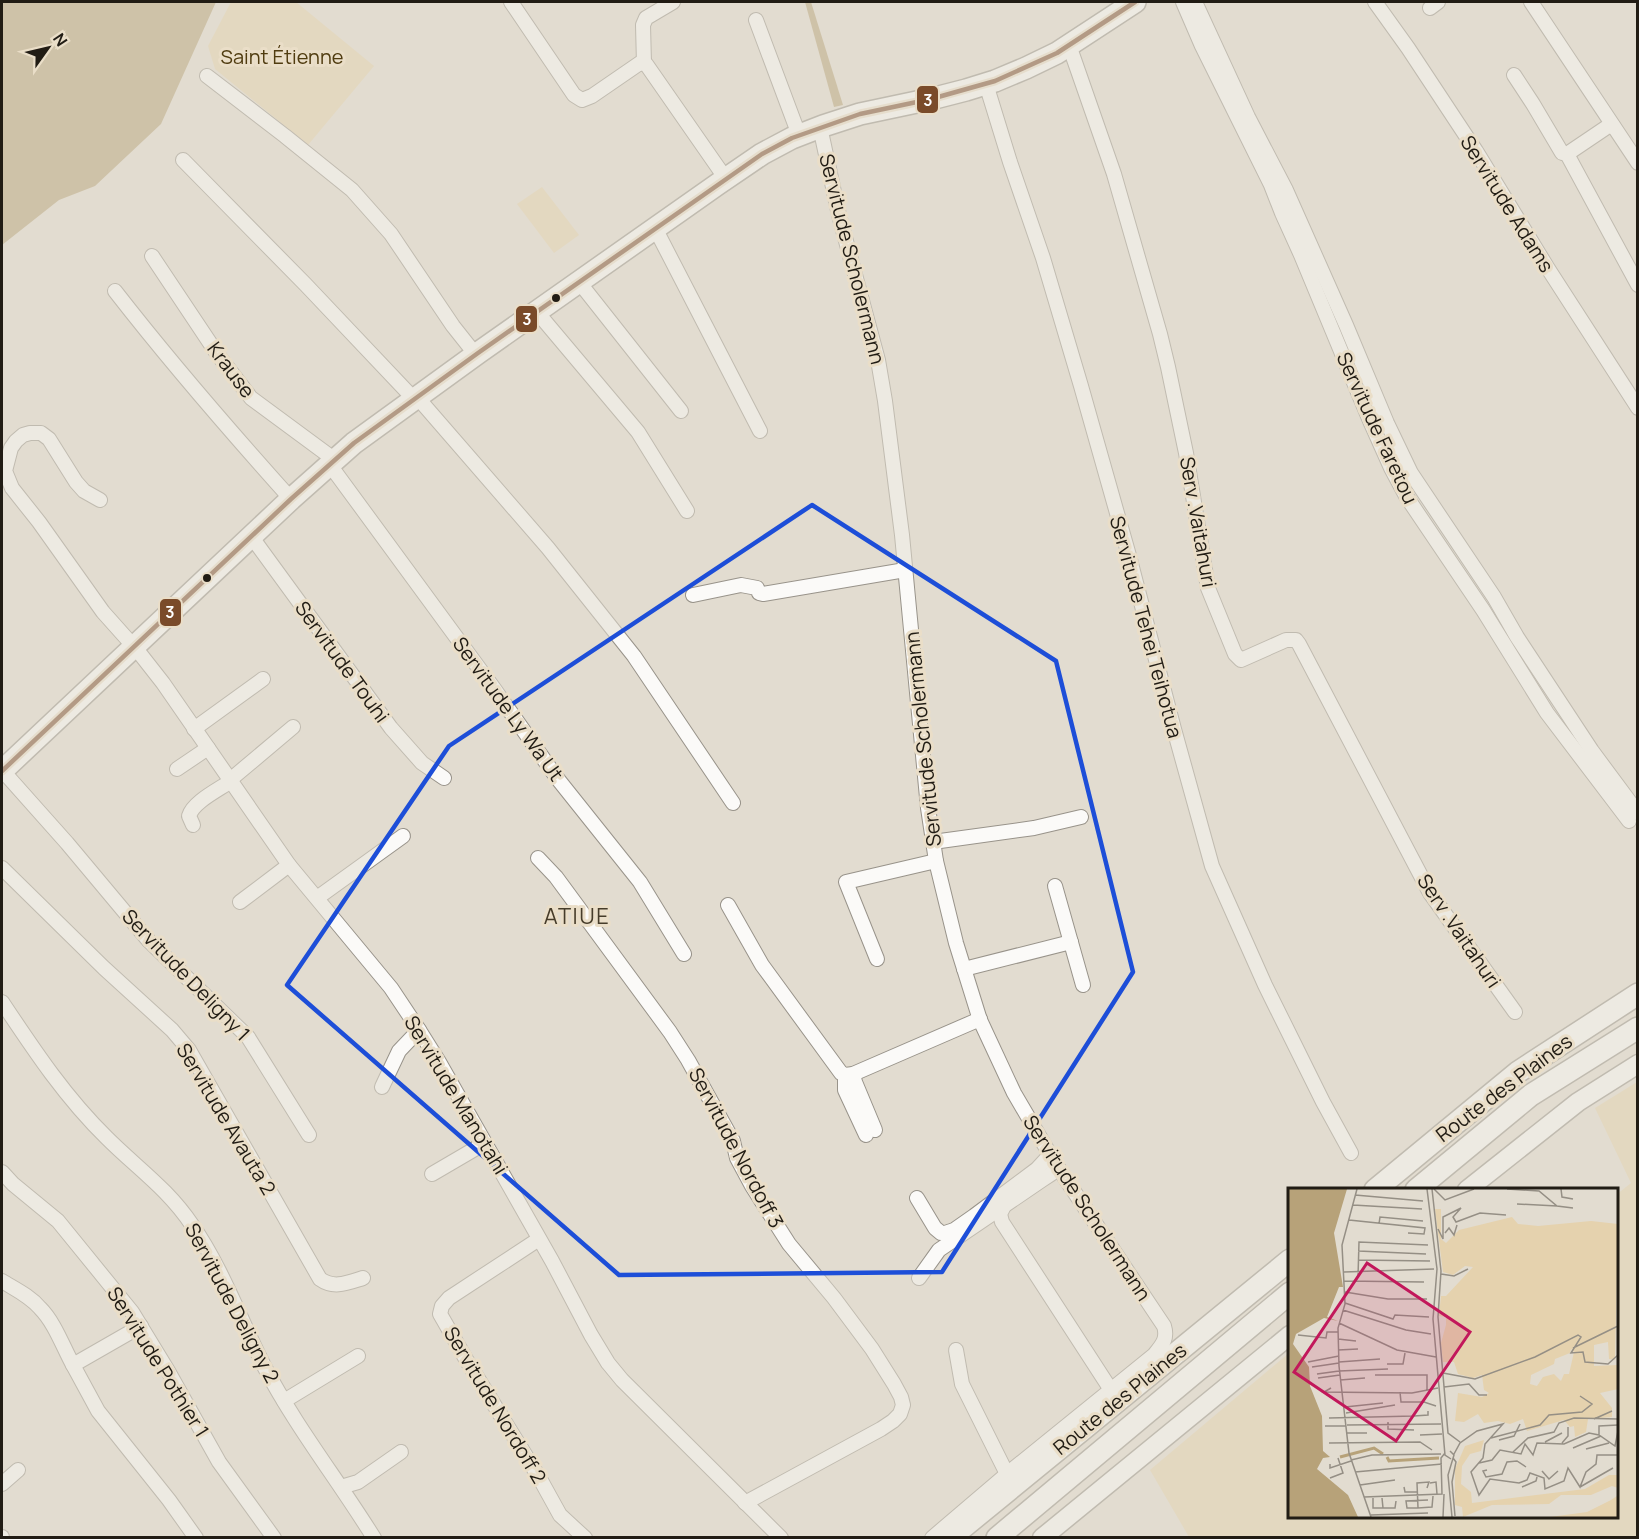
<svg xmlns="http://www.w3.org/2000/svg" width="1639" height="1539" viewBox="0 0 1639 1539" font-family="Manrope,sans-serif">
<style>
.green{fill:#e5d2ae}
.water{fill:#b7a279}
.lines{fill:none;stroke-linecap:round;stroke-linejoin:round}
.minor-casing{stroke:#98938a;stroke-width:16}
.secondary-casing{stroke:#98938a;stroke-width:21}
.primary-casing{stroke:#98938a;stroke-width:24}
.trunk-casing{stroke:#98938a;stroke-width:24}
.minor{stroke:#fbfaf8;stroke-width:14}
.secondary{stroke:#fbfaf8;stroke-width:18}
.primary{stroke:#fbfaf8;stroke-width:21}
.trunk{stroke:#fbfaf8;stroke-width:21}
.bus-1-casing{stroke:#eadec8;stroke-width:9}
.bus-1{stroke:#7a4b2a;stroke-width:4.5}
.marked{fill:none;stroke:#1d4ed8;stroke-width:4.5;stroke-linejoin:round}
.bus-dot{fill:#211c14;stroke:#eadec8;stroke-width:2}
.labels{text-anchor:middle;stroke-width:6;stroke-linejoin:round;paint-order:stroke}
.park-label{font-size:20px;fill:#503c10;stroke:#eadec8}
.street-label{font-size:20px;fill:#211c14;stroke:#eadec8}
.quarter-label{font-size:22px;letter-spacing:1.5px;fill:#463c2a;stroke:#eadec8}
.inset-river{fill:none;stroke:#b7a279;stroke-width:3}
.inset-road{fill:none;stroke:#958f85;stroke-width:1.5}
.view{fill:#c2185b;fill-opacity:0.15;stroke:#c2185b;stroke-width:3}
.inset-edge{fill:none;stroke:#211c14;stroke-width:3}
.line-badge{stroke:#eadec8;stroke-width:2}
.badge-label{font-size:16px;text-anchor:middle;font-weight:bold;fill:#fff}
</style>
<rect width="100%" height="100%" fill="#e2dcd0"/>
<!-- green -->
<g class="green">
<polygon points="231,2 296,2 374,66 308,145 215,69 208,46"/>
<polygon points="542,187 579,235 554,253 517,204"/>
<polygon points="1637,1082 1637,1537 1189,1537 1150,1470 1289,1353 1290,1516 1616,1516 1616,1195 1631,1183 1595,1108"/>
</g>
<!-- water -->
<g class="water">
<polygon points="2,2 216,2 161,124 95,186 59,200 2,245"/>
<polygon points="805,2 811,2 843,105 834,107"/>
</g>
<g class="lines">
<!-- minor casing -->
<g class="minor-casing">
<g id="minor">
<polyline points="511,2 574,95 582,100 592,96 640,63 646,64 726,179"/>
<polyline points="1183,2 1202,46 1271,185 1282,213 1301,255 1370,421 1391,468 1406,496 1483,610 1547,713 1629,821"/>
<polyline points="1195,2 1248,117 1286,190 1346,325 1387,423 1411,473 1494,597 1517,637 1592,751 1638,813"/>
<polyline points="1375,2 1408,48 1476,151 1547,267 1638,408"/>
<polyline points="1531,2 1638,163"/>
<polyline points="1430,8 1438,2"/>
<polyline points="756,20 799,135"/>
<polyline points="1069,45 1114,174 1160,334 1168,367 1186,453 1208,588 1235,654 1241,660 1286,640 1296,640 1299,644 1430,893 1515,1012"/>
<polyline points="644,64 643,25 646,18 673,2"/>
<polyline points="1514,75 1533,104 1562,153 1567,154 1607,127 1613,126"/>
<polyline points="207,76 285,136 352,190 391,234 453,326 476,355"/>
<polyline points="986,84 1010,162 1043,258 1081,386 1128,552 1174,729 1212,866 1265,985 1323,1102 1351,1153"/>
<path d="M820,127L839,215L878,360L885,401L902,535L928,808L936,861L956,943L980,1020L1014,1093L1055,1163L1164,1326C1168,1339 1162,1345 1154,1355L1007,1474L932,1538"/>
<polyline points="1567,154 1638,285"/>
<polyline points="183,160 306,285 414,399"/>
<polyline points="655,228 760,431"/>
<polyline points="152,256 218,355 251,398 335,460"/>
<polyline points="579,282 681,411"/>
<path d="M115,291C171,363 230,431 291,499"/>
<polyline points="537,312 638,432 687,511"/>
<polyline points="417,397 548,548 634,656 733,803"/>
<polyline points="330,465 495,690 557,778 640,882 684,954"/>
<polyline points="100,500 84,491 76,482 49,439 41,433 30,433 23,435 16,441 11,448 5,471 12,488 39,522 103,612 128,640 134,646 163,683 289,865 391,988 419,1030 439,1062 552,1261 591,1335 608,1363 622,1380 781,1538"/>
<polyline points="251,536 391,728 422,763 444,778"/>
<polyline points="693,595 741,585 757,588 759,593 763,594 905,570"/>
<polyline points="194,729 263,679"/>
<polyline points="177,769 208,748"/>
<polyline points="2,770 67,843 149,941 248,1037 309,1135"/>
<polyline points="230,780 293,727"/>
<path d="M193,825L189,816C193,802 218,790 231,781"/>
<polyline points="933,842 1034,828 1081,817"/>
<polyline points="538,858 556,877 670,1032 688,1060 733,1141 737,1158 752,1186 789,1244 834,1298 872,1349 894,1384 901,1397 903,1405 900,1414 893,1421 881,1429 745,1503"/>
<path d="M2,868L104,968L172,1030L189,1050L320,1279C334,1289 347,1283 363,1278"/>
<polyline points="1055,886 1083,985"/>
<polyline points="317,898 403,836"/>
<polyline points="240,902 289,865"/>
<polyline points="728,905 762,965 841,1073 845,1075 853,1074 980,1019"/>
<polyline points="877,959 846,882 936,861"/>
<polyline points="964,969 1071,942"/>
<path d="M2,1002C34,1050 65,1097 107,1138C137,1168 168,1189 192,1225C222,1268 240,1319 264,1366C296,1427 338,1480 374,1538"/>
<polyline points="853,1074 855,1082 875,1130"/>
<polyline points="845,1075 845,1090 866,1135"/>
<polyline points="382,1087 399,1051 419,1030"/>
<polyline points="2,1172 13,1184 58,1221 132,1312 168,1371 219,1462 274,1538"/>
<polyline points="432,1174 485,1143"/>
<polyline points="917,1198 935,1228 941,1233 945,1233 954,1230 974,1216 1037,1169 1050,1155"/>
<polyline points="1003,1208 1000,1214 1002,1222 1111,1390"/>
<polyline points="539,1239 449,1298 442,1306 440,1314 467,1361 539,1477 560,1515 585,1538"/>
<polyline points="919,1278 939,1250 1042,1180 1051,1174 1057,1166"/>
<path d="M2,1281C15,1289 30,1296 40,1308C55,1323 63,1347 73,1365"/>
<polyline points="141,1326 73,1365 98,1411 169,1500 196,1538"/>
<polyline points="956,1350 962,1384 1007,1474"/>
<polyline points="284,1401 358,1356"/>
<polyline points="2,1484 18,1470"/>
<polyline points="341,1487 358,1482 401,1452"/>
<polyline points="2,1537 2,1538"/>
</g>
</g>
<!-- secondary casing -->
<g class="secondary-casing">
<g id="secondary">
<polyline points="1467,1190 1578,1102 1638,1064"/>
<polyline points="1042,1538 1290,1335"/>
</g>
</g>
<!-- primary casing -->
<g class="primary-casing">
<polyline id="primary" points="2,771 291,499 354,443 478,353 718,184 762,154 792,138 823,126 860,114 931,99 966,90 995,81 1026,68 1057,53 1135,2"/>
</g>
<!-- trunk casing -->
<g class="trunk-casing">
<g id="trunk">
<polyline points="1375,1190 1518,1072 1638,994"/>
<polyline points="1416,1190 1531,1095 1638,1028"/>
<polyline points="950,1538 1290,1260"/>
<polyline points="997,1538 1290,1293"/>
</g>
</g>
<!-- minor -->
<use href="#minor" class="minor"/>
<!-- secondary -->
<use href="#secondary" class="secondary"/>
<!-- primary -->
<use href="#primary" class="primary"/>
<!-- trunk -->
<use href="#trunk" class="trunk"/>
<!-- bus-1 casing -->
<g class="bus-1-casing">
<polyline id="bus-1" points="2,771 291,499 354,443 478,353 762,154 792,138 860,114 931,99 995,81 1057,53 1135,2"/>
</g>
<!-- bus-1 -->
<use href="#bus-1" class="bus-1"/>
</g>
<!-- marked area -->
<path d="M0 0H1639V1539H0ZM812,505L1056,661L1133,972L942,1272L619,1275L287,985L449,746Z" fill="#e2dcd0" fill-opacity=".55" fill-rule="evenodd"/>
<path class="marked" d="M812,505L1056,661L1133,972L942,1272L619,1275L287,985L449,746Z"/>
<!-- markers -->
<g class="bus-dot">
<circle cx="556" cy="298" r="5"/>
<circle cx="207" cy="578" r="5"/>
</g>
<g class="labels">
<!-- park labels -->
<g class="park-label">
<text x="282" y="64">Saint Étienne</text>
</g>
<!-- street labels -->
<g class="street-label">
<text transform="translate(1507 204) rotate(58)" y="7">Servitude Adams</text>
<text transform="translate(852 259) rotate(76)" y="7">Servitude Scholermann</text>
<text transform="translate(231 370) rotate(53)" y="7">Krause</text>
<text transform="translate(1377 428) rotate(65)" y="7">Servitude Faretou</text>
<text transform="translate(1198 522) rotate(80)" y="7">Serv .Vaitahuri</text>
<text transform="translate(1146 627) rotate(75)" y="7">Servitude Tehei Teihotua</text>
<text transform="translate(342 662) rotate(54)" y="7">Servitude Touhi</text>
<text transform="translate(508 709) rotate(54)" y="7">Servitude Ly Wa Ut</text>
<text transform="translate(923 739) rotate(-96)" y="7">Servitude Scholermann</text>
<text transform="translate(1459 931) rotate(56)" y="7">Serv .Vaitahuri</text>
<text transform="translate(186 975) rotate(46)" y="7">Servitude Deligny 1</text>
<text transform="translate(1504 1088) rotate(-37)" y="7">Route des Plaines</text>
<text transform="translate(456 1095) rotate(59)" y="7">Servitude Manotahi</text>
<text transform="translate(226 1119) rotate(59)" y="7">Servitude Avauta 2</text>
<text transform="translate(736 1148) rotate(62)" y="7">Servitude Nordoff 3</text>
<text transform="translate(1087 1208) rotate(57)" y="7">Servitude Scholermann</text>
<text transform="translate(232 1303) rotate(62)" y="7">Servitude Deligny 2</text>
<text transform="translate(158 1362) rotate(58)" y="7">Servitude Pothier 1</text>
<text transform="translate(1120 1399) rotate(-39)" y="7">Route des Plaines</text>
<text transform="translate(495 1405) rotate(59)" y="7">Servitude Nordoff 2</text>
</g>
<!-- quarter labels -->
<g class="quarter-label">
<text x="577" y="924">ATIUE</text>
</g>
</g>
<!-- overview -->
<g transform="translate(1288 1188)">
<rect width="330" height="330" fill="#e2dcd0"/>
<path d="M147,21H153V51L158,55L171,42L224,29L230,36L250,38L303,33L330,36L327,172L321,171L320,154L306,157V178L330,177V201L312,205L324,220V229L300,231L298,244L287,249L286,238L282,239L276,232L239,243L235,231L222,236L210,233L196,235L190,226L176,234L167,233L170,205L194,209L201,205L196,202L194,187L185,190L170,186L166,174H155L153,155L158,137V129L151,128L153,108H158L185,79L177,78L165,87L155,84ZM283,161L286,164L281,186H276L273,193L266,186L255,189L249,198L242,196L243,187L266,176L267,171L282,165ZM196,252L193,263L182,266L174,278L173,296L183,304L184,315L297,301L321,287H330V329H262L299,324L323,312L329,308L330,300L324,298L303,307H273L261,316L204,317L175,329L174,319L167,317V281L177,258Z" fill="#e5d2ae" fill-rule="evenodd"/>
<path d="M0,1H59L46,45L55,99H51L39,129L50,133L36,130L8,146L5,156L21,179L22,198L34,228L35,263L42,269L35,270L29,281L60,307L70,329H0Z" fill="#b7a279"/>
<path class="inset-river" d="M52,269L86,260L95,266M99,269L101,273L151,270"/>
<path class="inset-road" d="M69,1L54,57L57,116L50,140L51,178L61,265L83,329M139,1L149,81L145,131L157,267L163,271M144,1L153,83L150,129L160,245L172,254M146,1L157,12L186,1M219,1L251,3L269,18L285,20M273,1L274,9L285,11M67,7L135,13M229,16L269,18M65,17L134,21M61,32L137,40L136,46L120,45M91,36L92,29L135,33M150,41L155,51V29L173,20L165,29L168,34L192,25L218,27M157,45L161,40L166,47L169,37M70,63L138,66M70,72L142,73M56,84L146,81M153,86L166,88L180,81M70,89L71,54L140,57M56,93L136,94M57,104L100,111H139M57,115L105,131L107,127L141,129M55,122L118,142L143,146M51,135L109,162L148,169M10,147L38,150L39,144H50M50,151L68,153M285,160L330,138M50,162L70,161M20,174L51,168M51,174L92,171M99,176H115L117,165M24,179L51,175M51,183L100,181M155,185L187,191L247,169L290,147L293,149L283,165L295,164L297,174L320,176L330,167M29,186L51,183M87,187H139V202M30,190L52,187M52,192L77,190M156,199L181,196L191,207H199M43,200L36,204L124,205L150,200M112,204L113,214H136L148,218M57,219L95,215M58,225L107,217M41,230L126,228L140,227V223M306,231L324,223M100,234V241L126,242M59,237L153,236M37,238H58M59,245H79M132,247L154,246M311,247V238L330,237M203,250L252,237L261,227L294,224L304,216L292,208M211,252L226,248L232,236M257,254L274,245M41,255L132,254L144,262M274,255L280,248V239M285,260L313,248M298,261L321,255M162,263L166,267L160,287L164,329M225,264L240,250L266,244L271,235L286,230L330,231M166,266L172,255L189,243L215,236L197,256L195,270L183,284L191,307L202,291L231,295L239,292L242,285L256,290L257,301L276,293L280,280L292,299L298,284L308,276L309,267H330M165,270L168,274L164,294L167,328M63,272L84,267L153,266M191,275L204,272L212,262L233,266L237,256L245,267L249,255L276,256L301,245L311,247L327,258L330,243M42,276V280L63,273M199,282L195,283L198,289L214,286L219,274L229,273L238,279M254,283L261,291L270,283M67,284L154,276M42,290L55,285L50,270M142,295L148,294L149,306M72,297L107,292M116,299L117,304H130M234,299L248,293L249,289M292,299L325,280M139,300L141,294L129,295L130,320L144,319L145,308M76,309L154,306L153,270L157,265M85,310V320H95M94,310L95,320H107L108,313M130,320H119L118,313L140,312M83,327L140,325M155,329L156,306"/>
<path class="view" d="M79,75L182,144L108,253L6,184Z"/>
<rect width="330" height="330" class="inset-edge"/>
</g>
<g class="line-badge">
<rect x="916" y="85" width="23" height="29" rx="6" fill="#7a4b2a"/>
<rect x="515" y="305" width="23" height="28" rx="6" fill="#7a4b2a"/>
<rect x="159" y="598" width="23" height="29" rx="6" fill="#7a4b2a"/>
</g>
<g class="badge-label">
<text x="928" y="106">3</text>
<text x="527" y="325">3</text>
<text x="170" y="618">3</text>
</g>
<!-- border -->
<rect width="1639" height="1539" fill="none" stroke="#211c14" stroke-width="6"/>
<!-- north arrow -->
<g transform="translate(48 48) rotate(56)" stroke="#eadec8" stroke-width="4.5" paint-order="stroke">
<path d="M0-4.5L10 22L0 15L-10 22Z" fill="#211c14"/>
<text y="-9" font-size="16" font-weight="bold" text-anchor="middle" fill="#211c14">N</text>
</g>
</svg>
